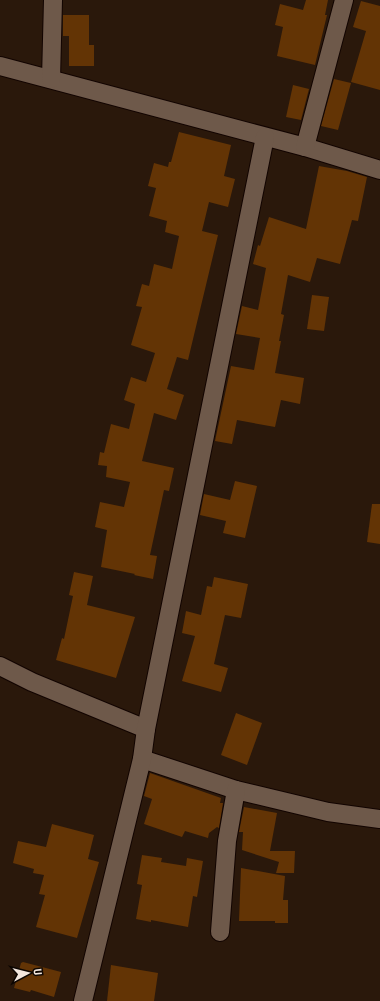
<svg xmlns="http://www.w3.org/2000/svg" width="380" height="1001" viewBox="0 0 380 1001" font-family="'Roboto Condensed',sans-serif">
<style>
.building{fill:#633405}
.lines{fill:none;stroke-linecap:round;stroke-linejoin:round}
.minor-casing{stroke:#120400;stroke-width:20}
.minor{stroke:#6e594a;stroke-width:18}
</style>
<rect width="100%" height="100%" fill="#2a180b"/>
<!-- building -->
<g class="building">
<polygon points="306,0 328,0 325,15 327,15 315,65 277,56 283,27 275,25 280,4 303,10"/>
<polygon points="361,1 380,6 380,90 351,82 366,31 353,27"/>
<polygon points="63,15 89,15 89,45 94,45 94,66 69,66 69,36 63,36"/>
<polygon points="334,79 351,83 338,130 321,126"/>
<polygon points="293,85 309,89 301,120 286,117"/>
<polygon points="179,132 231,145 224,176 235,179 228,207 209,202 202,231 218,235 188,360 177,357 167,389 184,395 176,420 154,413 142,461 174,468 169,491 164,490 150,555 157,556 153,579 134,575 135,574 101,567 107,530 95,527 100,502 124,507 130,482 106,477 107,466 98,465 100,452 104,453 111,424 129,429 135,404 124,400 131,377 146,382 155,353 131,345 142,307 136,306 142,284 149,286 154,264 172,269 179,236 165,232 167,221 149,216 156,188 148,186 154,163 168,167 169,162 171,162"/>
<polygon points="319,166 347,171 367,177 358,221 352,220 340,264 317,258 310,282 288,275 281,314 284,315 279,341 281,341 275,373 304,378 300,404 281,400 275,427 237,420 232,444 215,441 231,366 254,370 260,338 236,334 242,306 258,310 266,268 253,264 258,245 260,246 269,217 306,229"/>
<polygon points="312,295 329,297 324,331 307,329"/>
<polygon points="235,481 257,486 245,538 223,533 226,521 200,515 204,494 230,500"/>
<polygon points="372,504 380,504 380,544 367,542"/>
<polygon points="74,572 93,576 87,605 135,617 116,678 56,660 62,638 64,639 73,596 69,595"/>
<polygon points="214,577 248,584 241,618 225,615 214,664 228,668 221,692 182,681 195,636 182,633 186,611 201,615 207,586 212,587"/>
<polygon points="236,713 262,723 247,765 221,755"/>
<polygon points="150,773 221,798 220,803 223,803 219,828 217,827 209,833 208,838 185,831 182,837 144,824 152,799 144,796"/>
<polygon points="244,807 277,813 270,851 295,851 294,873 276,873 279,862 242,850 243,832 239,832"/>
<polygon points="52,824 94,835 88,859 99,862 77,938 36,927 45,895 39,894 44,875 33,873 34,869 13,863 18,841 46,847"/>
<polygon points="142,855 162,858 161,862 186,866 187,858 203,861 197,897 193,896 188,927 151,920 151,922 136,919 142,885 137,884"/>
<polygon points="241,868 285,876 283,900 288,900 288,923 275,923 275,921 239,921"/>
<polygon points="23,962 61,972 54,997 31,990 30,992 14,988 21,963"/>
<polygon points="111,965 158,973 154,1001 107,1001"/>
</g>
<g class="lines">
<!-- minor casing -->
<g class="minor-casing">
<g id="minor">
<polyline points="0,66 305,147 380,170"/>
<polyline points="51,79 53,0"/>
<polyline points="305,147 344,0"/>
<polyline points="0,666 32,682 146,729"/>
<polyline points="142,759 236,790 328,812 380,819"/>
<polyline points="220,932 227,841 236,790"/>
<polyline points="83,1001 142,759 146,729 265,137"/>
</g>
</g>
<!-- minor -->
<use href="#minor" class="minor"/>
</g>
<!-- north arrow -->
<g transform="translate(28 973) rotate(83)" stroke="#0d0602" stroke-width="3" paint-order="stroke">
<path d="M0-3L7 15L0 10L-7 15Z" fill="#f3e7de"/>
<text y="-6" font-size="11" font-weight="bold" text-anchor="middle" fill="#f3e7de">U</text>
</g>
</svg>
